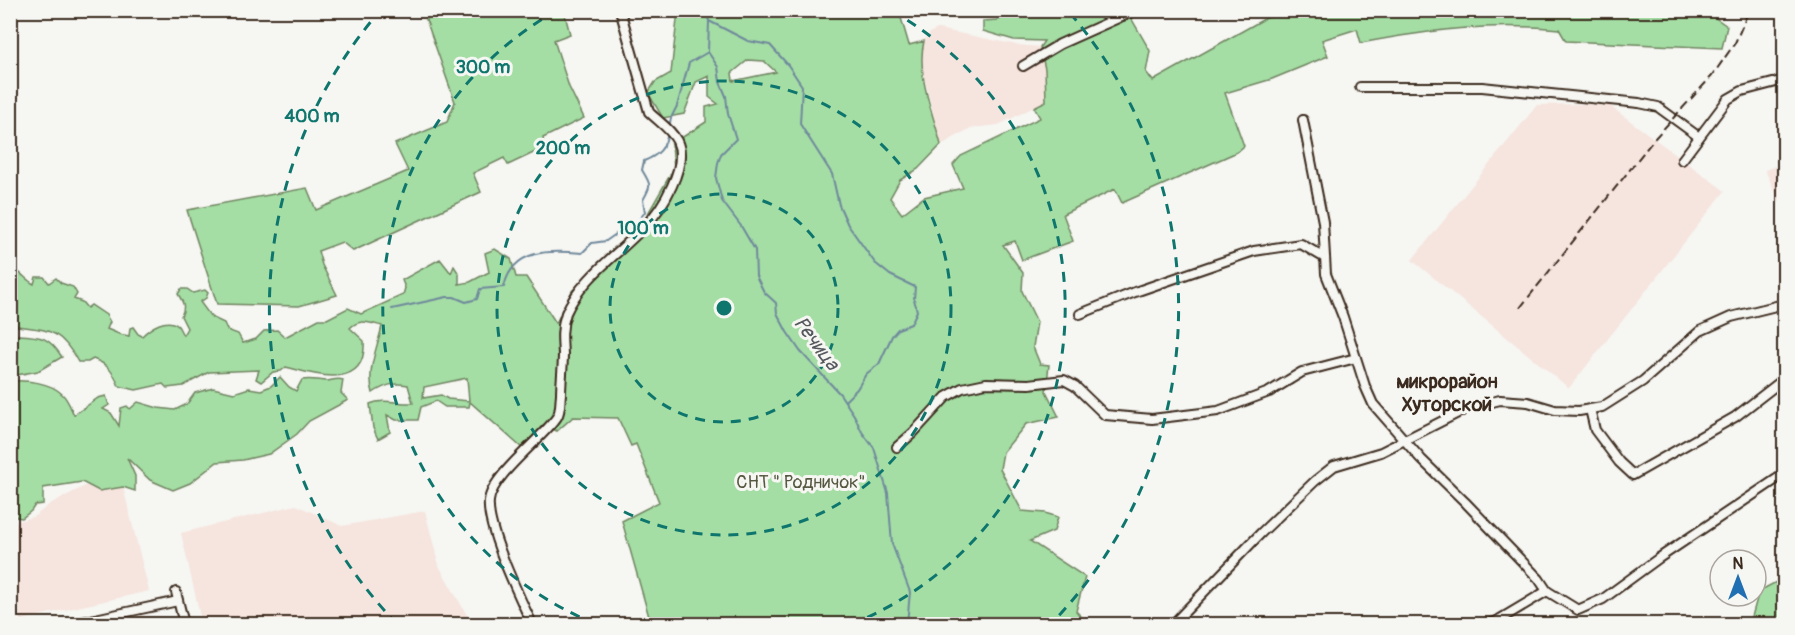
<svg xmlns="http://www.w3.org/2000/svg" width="1795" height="635" viewBox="0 0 1795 635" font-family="Pangolin,sans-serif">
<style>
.built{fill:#f6e4de}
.green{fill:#a4dea4;stroke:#708461;stroke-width:1.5;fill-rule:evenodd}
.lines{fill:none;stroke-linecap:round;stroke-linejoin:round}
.stream{stroke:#6f899c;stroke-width:2}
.street-casing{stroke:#3b2a1e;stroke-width:12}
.street{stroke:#f6f6f2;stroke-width:8}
.rail{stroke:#3b2a1e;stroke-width:2;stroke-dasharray:9 4.5;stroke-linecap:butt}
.ring{fill:none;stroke:#0f766e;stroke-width:3;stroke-dasharray:10 8}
.labels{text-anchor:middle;stroke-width:6;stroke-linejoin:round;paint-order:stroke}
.park-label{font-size:18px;fill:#555740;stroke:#f6f6f2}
.water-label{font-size:20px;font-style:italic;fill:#55595d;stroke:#f6f6f2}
.neighbourhood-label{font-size:20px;font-weight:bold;fill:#3b2a1e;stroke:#f6f6f2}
.centre{fill:#0f766e;stroke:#f6f6f2;stroke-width:3}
.ring-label{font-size:18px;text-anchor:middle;font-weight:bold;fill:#0f766e;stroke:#f6f6f2;stroke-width:6;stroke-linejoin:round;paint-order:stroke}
</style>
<rect width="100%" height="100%" fill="#f6f6f2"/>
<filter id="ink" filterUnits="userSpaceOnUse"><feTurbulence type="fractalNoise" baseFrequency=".0167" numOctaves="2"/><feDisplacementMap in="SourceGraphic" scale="12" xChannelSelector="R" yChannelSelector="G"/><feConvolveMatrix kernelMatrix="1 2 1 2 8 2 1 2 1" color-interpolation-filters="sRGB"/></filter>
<g filter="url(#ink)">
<!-- built -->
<g class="built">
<polygon points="938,29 1017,45 1040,47 1045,69 1046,101 998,125 971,128 941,145 923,72 921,55 925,39 931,32"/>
<polygon points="1587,104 1610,106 1725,191 1569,388 1412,260 1537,105"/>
<polygon points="1784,163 1784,211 1765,170"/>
<polygon points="87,485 99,491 123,487 149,591 33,617 11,624 10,524 35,516 50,504"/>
<polygon points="296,505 342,526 425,511 439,566 472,624 202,624 181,533"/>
</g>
<!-- green -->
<g class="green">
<path d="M1711,10L1707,12L1727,26L1722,48L1566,41L1559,29C1491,22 1429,30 1361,43L1357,29L1322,40L1328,56L1272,79L1225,93L1244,146L1237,152L1122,203L1115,189L1063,214L1073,241L1022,260L1015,241L1003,245L1023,273L1022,291L1037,322L1033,347L1040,364L1049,365L1046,391L1059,417L1026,424L1003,452L1000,469L1022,511L1045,513L1058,517L1054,531L1030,541L1085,577L1076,611L1088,624H651L622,521L659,502L636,444L631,446L618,418L573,417L557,431L543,425L522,448L470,402L469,407H445L436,401L421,407L418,420H396L387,415L390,432L378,439L373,428L370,404C384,398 398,404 413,403L408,385C394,382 385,385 373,393C366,371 378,346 382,326C370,323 360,318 350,328L364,341C367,391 316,375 286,367L281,371L273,372L261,382L256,379L259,370L209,372L183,386L167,388L163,384L136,390L119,386C113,372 108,364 93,359L88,362H78C59,326 47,331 11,325V272L15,270C23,274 26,280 34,284L36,277H44L49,283L56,278L61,283L73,287L77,294L74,299L82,302L87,308L91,305L106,315L110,322L107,329L119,334L129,336L130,328L133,327L138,334L142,336C150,328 167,316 178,326C180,329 181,332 183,335L187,328L181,316C186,307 183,302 178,294L181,289H187L193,293L205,290L208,293L206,298L200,302L211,317L224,323L227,330L238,334L243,343L256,339L264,331L277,330L285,337L319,319H327L348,308L361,314L403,295L405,288L402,280L440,259L451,273L454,266L459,274V284L470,282L489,272L485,253L495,249L511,259L516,277H526L556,323L572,291L614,248L643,222L674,168L672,144L706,122V107L718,104L709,97V76L696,82L684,114L663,118L648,93L655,82L671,73L678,11H899L909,45L924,41C916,74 933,113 941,145L918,169L900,180L890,198L902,214L924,197L963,188L953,165L961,156L1040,118L1034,107L1046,101L1045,69L1040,47L1044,41L1014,40L983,31V21L998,20L1021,11H1127L1150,51L1146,72L1153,81L1264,19L1285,11ZM748,60L764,61L776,72L733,81L732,73ZM467,378L469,401L448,399L441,395L423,398L424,387Z"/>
<polygon points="423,11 564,11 570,34 554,40 569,87 584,118 543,138 544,148 508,165 504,158 473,173 481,192 353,251 342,242 318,251 322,265 337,295 299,306 217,304 187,210 307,188 316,210 408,171 395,144 447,122 455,102"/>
<path d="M18,335C42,336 49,337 62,357L38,371L11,376V336Z"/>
<path d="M280,377L289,387L296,391L302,380C312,378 318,381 328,381C334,380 337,378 343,380L341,393L348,400L309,421L297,434L269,454L243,460L217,462L190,483L173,490L150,480L127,458L135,476V491L123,487L99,491L82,482L43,488V504L35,505L31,511L22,518L16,517L11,509L16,484L11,459V381C26,380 50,382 62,394C68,399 71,409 74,415L98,398L106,396L109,405L103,409L111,413L119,426L121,408L127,406L130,409L138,402L158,408L175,410L187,404L195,393L213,388L234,393L249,388L261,390L271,386Z"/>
<polygon points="1784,578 1784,624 1750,624 1759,591"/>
</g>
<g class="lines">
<!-- stream -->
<g class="stream">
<polyline points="705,10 709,21 708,52 718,67 720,82 726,96 728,114 736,139 721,154 718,163 716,178 722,201 741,226 755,250 756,276 764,292 776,303 777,313 787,332 800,351 840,394 854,415 862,432 874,448 888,493 892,544 910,592 907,624"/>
<polyline points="709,21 748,41 770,45 788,65 802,86 800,124 832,174 839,205 848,225 875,263 890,275 915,287 914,299 917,311 911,324 898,329 892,336 879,364 866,374 857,389 845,401"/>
<polyline points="669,127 671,118 677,106 689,63 708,52"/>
<path d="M392,309L447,297H454L466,302L477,299L480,289L504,287C513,248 550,250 582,253L592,243L606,241L626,227L635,225L645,212L643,200C652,185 651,185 642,170L644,161C659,155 665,148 668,133"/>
</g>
<!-- street casing -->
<g class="street-casing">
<g id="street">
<polyline points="1023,66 1060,44 1136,10"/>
<polyline points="1360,87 1482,87 1639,103 1658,107 1699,137"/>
<polyline points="1303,120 1323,222 1326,274 1343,317 1365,386 1373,404 1421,459 1465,502 1539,579 1547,591 1578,610 1603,599 1659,558 1784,474"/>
<polyline points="1682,160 1728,99 1742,91 1784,80"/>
<polyline points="1080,314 1135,292 1254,251 1301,244 1325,258"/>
<polyline points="1590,409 1595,430 1619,462 1633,475 1735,417 1784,379"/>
<polyline points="897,447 913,433 946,397 962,388 986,383 1029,384 1064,380 1075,386 1105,415 1152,419 1218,411 1269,392 1302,372 1356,358"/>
<polyline points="176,592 184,624"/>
<polyline points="72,624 178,601"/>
<path d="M532,624C520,598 486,528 489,501C491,476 542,439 557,417C561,411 560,401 561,394C561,381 563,367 563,354C562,339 561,327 566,313C582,277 619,254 645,226C662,209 689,165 677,141C670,128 659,122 649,112L620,10"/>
<polyline points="1173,624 1261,533 1315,481 1334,466 1381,452 1468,408 1500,400 1528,402 1555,410 1579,411 1602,407 1643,381 1700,331 1731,317 1784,304"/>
<polyline points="1487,624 1497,621 1547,591"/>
</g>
</g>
<!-- street -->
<use href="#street" class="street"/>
<!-- rail -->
<polyline class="rail" points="1520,308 1655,138 1712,76 1735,43 1749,10"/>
</g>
</g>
<!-- distance rings -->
<g class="ring">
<circle cx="724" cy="308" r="114"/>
<circle cx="724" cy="308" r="227"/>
<path d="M596 624A341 341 0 0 1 556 11M892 11A341 341 0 0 1 852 624"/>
<path d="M397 624A455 455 0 0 1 378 13M1070 13A455 455 0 0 1 1051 624"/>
</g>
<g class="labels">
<!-- park labels -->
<g class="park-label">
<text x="801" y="488">СНТ " Родничок"</text>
</g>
<!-- water labels -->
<g class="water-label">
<text transform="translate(817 343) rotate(53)" y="7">Речица</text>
</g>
<!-- neighbourhood labels -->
<g class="neighbourhood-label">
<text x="1447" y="388">микрорайон<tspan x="1447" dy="23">Хуторской</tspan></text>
</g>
</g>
<circle cx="724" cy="308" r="9" class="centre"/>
<g class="ring-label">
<text x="483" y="73">300 m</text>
<text x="312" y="122">400 m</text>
<text x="563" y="154">200 m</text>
<text x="643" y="234">100 m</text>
</g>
<!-- margin -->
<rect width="1795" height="635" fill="none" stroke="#f6f6f2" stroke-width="36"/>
<rect x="18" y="18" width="1759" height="599" fill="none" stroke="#3b2a1e" stroke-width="2" filter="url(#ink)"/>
<!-- north arrow -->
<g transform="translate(1738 578)"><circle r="28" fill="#f6f6f2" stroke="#aba49d" stroke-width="1.5"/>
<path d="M0-4.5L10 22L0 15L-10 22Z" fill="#1f6fb2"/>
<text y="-9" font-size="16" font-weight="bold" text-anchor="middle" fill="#3b2a1e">N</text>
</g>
</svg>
